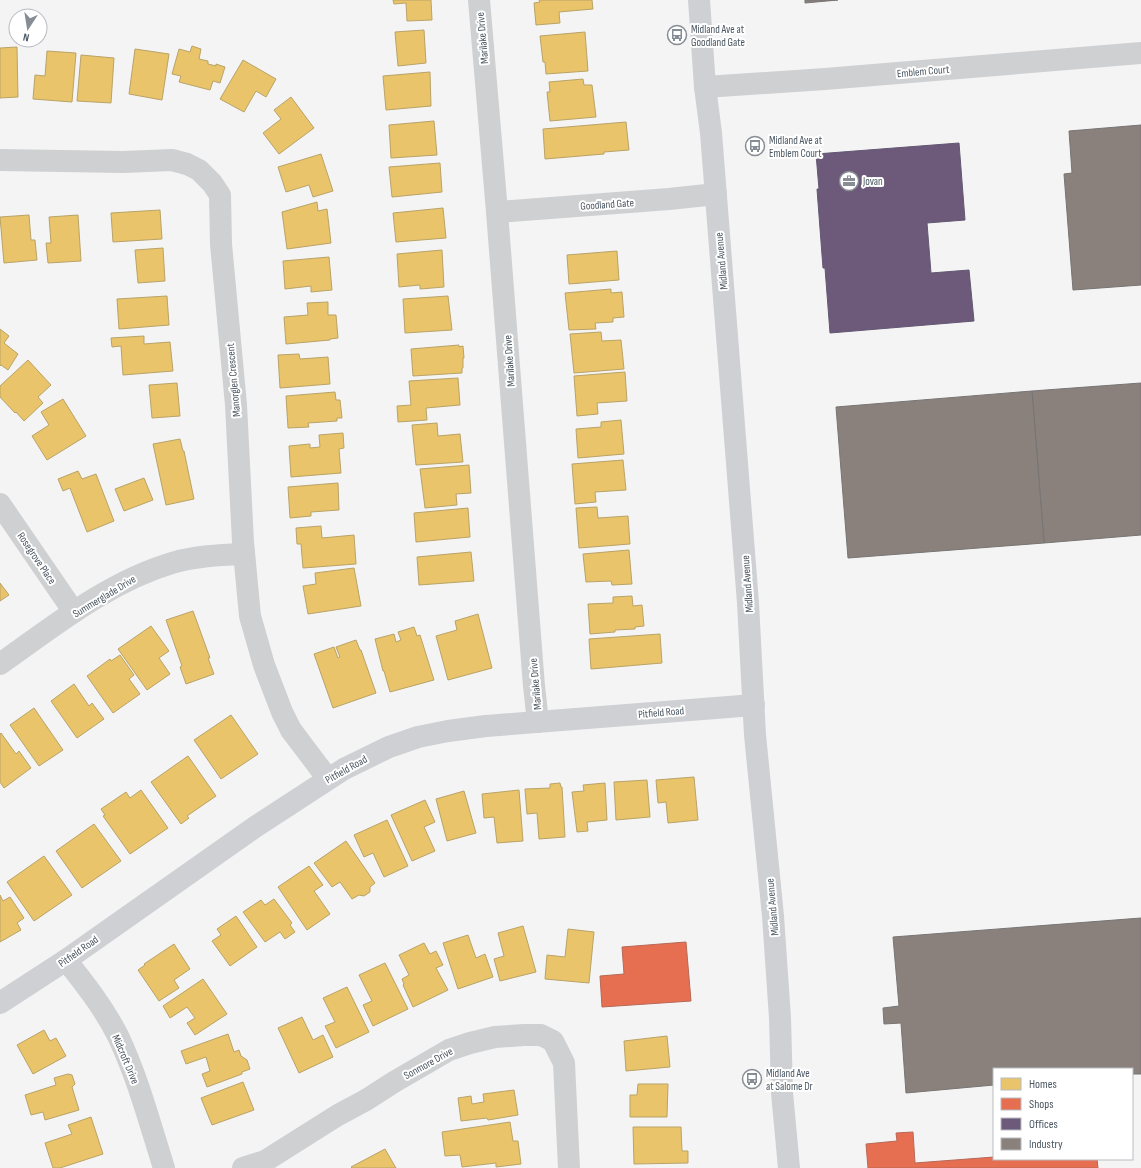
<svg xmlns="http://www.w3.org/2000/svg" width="1141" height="1168" viewBox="0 0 1141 1168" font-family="'Sofia Sans Condensed',sans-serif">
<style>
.homes{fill:#e9c46a;stroke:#b9a367}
.shops{fill:#e76f51;stroke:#b86856}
.offices{fill:#6d597a;stroke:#625872}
.industry{fill:#8a817c;stroke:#777474}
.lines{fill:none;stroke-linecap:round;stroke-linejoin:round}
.street{stroke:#ced0d2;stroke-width:22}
.secondary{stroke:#ced0d4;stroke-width:22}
.labels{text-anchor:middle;stroke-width:4;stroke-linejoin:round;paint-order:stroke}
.poi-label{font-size:11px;fill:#4a5661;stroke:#fff;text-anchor:start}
.street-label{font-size:11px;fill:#4a5661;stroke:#fff}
</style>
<rect width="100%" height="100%" fill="#f4f4f4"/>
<!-- homes -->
<g class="homes">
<polygon points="393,0 431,0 432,20 407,21 406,3 394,4"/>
<polygon points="539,0 592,0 593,9 559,12 560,23 536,25 534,3 540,2"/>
<polygon points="424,30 426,63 398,66 395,32"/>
<polygon points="585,32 588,71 546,74 545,62 543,62 540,36"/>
<polygon points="192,46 201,49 199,59 208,61 208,64 216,66 216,64 225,67 220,83 213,81 210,90 179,82 181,76 172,74 179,49 190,52"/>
<polygon points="17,47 18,97 0,98 0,48"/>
<polygon points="135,49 169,54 162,100 129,94"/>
<polygon points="47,51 76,53 72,102 33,99 35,75 45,76"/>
<polygon points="81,55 114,58 111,103 77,101"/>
<polygon points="243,60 276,79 266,97 256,91 244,112 220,99"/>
<polygon points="430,72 431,106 386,110 383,76"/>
<polygon points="583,79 584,85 592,85 596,117 550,121 547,92 550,92 549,82"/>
<polygon points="291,97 314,128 279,154 263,133 281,119 274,110"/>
<polygon points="434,121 437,155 391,158 389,125"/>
<polygon points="626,122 629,150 604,152 604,154 545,159 543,129"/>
<polygon points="321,154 333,191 313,197 309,185 286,192 278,167"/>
<polygon points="440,163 442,192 392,197 389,167"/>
<polygon points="317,202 318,211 327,209 331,243 287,249 282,212"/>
<polygon points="443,208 446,238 396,242 393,213"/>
<polygon points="160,210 162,239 113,242 111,213"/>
<polygon points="29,215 31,240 35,240 37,260 4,263 0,217"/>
<polygon points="78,215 81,261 48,263 46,243 51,243 49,217"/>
<polygon points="163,248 165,281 138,283 135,250"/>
<polygon points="442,250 444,287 420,289 420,285 399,287 397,254"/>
<polygon points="617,251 619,280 569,284 567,255"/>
<polygon points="329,257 332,290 311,292 311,286 285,289 283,261"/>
<polygon points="611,289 611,293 622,292 624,317 613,318 613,322 595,323 596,329 569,330 565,293"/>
<polygon points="167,296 169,325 119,329 117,299"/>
<polygon points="448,296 452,330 405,333 403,299"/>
<polygon points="328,302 328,315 336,315 338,338 330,339 330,340 286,344 284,317 308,315 307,303"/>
<polygon points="0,329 9,336 4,343 18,354 8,370 1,365 0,366"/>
<polygon points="601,332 602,341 621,340 624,369 574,373 570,334"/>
<polygon points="144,336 144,344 170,342 173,371 123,375 121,346 112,347 111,338"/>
<polygon points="459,345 459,347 463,346 464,358 463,358 463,368 462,368 462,373 413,376 411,349"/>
<polygon points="299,354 300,359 328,357 330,384 280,388 278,355"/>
<polygon points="28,360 51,385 38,397 43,403 24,421 16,412 15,413 0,397 0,386"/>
<polygon points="625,372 627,401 597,403 598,414 577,416 574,376"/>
<polygon points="458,378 460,405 426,408 427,420 398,422 397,406 411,405 409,381"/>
<polygon points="177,383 180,416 152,418 149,385"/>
<polygon points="335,392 336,400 340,400 342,418 337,418 337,421 308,423 309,427 288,428 286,396"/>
<polygon points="63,399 86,436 47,460 32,436 49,425 41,412"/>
<polygon points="621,420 624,454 578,458 576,429 601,427 601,422"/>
<polygon points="437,423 438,436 460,434 463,462 416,465 412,425"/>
<polygon points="343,433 344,448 339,449 341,473 291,477 289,446 310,444 310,448 320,447 319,435"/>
<polygon points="180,439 183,451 184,451 194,499 166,505 153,444"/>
<polygon points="623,460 626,490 595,492 596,502 575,504 572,464"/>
<polygon points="469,465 471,493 456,494 457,505 425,508 420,469"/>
<polygon points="78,471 82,479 96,474 114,521 87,532 70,488 63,491 58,479"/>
<polygon points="144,478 153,500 124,511 115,489"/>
<polygon points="338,483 339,510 311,512 311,516 290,518 288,487"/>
<polygon points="597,507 598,518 628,516 630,544 579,548 576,508"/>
<polygon points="468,508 470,537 416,542 414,513"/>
<polygon points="321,526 322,538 354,535 356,564 303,568 301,544 297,544 296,528"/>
<polygon points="629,550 632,584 612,585 611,581 586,582 583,554"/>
<polygon points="471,552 474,581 419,585 417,557"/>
<polygon points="354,568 361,606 308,614 303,586 316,584 315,573"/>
<polygon points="0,583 9,595 0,601"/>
<polygon points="632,596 633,606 642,605 644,626 635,627 635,629 615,630 615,632 590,634 588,604 613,603 613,597"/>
<polygon points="193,611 210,658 208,658 214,674 186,684 180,667 182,666 166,620"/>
<polygon points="478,614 492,668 448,680 436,636 457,630 455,621"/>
<polygon points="151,626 169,651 159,658 170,674 147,690 118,649"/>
<polygon points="414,627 417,636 420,635 434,680 390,692 384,671 383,671 375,639 394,634 396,642 401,640 398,632"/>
<polygon points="660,634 662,663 591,669 589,639"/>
<polygon points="356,640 360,650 361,650 376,693 333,708 314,654 334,647 338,658 340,657 336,647"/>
<polygon points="120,655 134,675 129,679 140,694 113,713 87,676 110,659 111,661"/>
<polygon points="74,684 89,706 92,703 104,719 77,738 51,701"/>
<polygon points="34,708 63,750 39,766 10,725"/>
<polygon points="231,715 258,754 221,779 194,740"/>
<polygon points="1,733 16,754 19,751 31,768 4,788 0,782 0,734"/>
<polygon points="188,756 216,796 187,816 189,818 181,824 151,782"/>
<polygon points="694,777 698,820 668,823 666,802 658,803 656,780"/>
<polygon points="647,780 650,817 616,820 614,782"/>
<polygon points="560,783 561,787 562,787 565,837 539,839 537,813 527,814 525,789 550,788 550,784"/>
<polygon points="605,783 607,820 587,822 588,831 577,832 572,792 584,791 583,785"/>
<polygon points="141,790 168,828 130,854 103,816 105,815 101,809 126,792 130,798"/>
<polygon points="519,790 523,841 497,843 494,817 484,818 482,794"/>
<polygon points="464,791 476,833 447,841 436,799"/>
<polygon points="425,800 435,822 424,827 435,851 412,861 391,815"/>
<polygon points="387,820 408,866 384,877 373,853 364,857 354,835"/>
<polygon points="94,824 121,861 82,888 56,851"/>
<polygon points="346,841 375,883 370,887 370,892 364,896 359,895 352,899 340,882 332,887 314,863"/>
<polygon points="44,856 72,895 34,921 7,882"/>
<polygon points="309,866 323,885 314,891 330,914 307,930 278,887"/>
<polygon points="0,895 3,901 10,897 24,918 17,923 21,930 0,942"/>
<polygon points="274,899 292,923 290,925 295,932 285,939 280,932 265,942 243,912 261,900 265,905"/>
<polygon points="236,916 257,947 230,966 212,941 221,935 217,929"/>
<polygon points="523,926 536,972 500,981 494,959 504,956 498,933"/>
<polygon points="568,929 594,932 589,983 545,979 547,955 565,957"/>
<polygon points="468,935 476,958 485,954 493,977 458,989 443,943"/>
<polygon points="424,943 430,954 436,951 443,965 436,968 448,990 413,1007 403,985 404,984 402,979 409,975 399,955"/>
<polygon points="174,944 190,969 174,980 179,988 159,1001 138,970 145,965 144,964"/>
<polygon points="385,963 408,1009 373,1026 363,1005 372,1001 359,975"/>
<polygon points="203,979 227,1014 195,1035 187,1023 195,1018 187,1007 170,1018 163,1006"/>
<polygon points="347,987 369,1032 336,1048 325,1026 335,1022 323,998"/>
<polygon points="302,1017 313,1040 323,1035 333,1057 299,1073 278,1028"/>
<polygon points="44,1030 50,1041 56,1038 66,1056 33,1074 17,1045"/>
<polygon points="228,1034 234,1052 239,1050 241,1056 247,1060 250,1069 242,1072 242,1074 207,1087 202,1074 210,1071 206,1057 186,1064 181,1051"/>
<polygon points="667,1036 670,1067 626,1071 624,1041"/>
<polygon points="68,1074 72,1075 75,1084 72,1087 79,1110 45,1120 43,1112 31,1115 25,1095 56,1085 54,1078"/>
<polygon points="243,1082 254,1110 212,1125 201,1098"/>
<polygon points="638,1084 668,1084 667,1117 630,1117 630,1095 637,1095"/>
<polygon points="514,1090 518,1115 488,1120 487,1118 461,1121 458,1098 471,1096 472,1104 484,1102 483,1094"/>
<polygon points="91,1117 103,1154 60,1168 53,1168 45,1143 72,1134 68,1125"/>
<polygon points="510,1122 513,1141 518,1141 521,1164 496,1167 496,1163 462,1167 460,1155 445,1156 442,1132"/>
<polygon points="633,1127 681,1127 682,1151 688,1151 688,1163 634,1164"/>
<polygon points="385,1149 396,1168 352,1168 351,1167"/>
</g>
<!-- shops -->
<g class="shops">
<polygon points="686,942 691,1001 602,1007 600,976 624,974 622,947"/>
<polygon points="913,1132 915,1163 994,1157 994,1159 1097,1159 1098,1168 868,1168 866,1144 897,1141 896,1133"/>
</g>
<!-- offices -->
<polygon class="offices" points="959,143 965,220 927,223 931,273 969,270 974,321 830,333 825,268 823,268 817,189 819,189 816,154"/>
<!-- industry -->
<g class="industry">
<polygon points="805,0 838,0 805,3"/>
<polygon points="1141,125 1141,285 1073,290 1064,174 1072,173 1069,131"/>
<polygon points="1141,383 1141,535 1044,543 1032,391"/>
<polygon points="1032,391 1044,543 848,558 836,407"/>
<polygon points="1141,918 1141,1074 1132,1074 1132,1069 994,1069 994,1085 906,1093 901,1023 884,1024 883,1008 899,1006 893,937"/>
</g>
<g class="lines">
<!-- street -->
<g class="street">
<polyline points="479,0 497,212 534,686 538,722"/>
<polyline points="705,87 825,79 1141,53"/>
<polyline points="0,160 123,162 172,160 187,164 199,170 212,183 220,195 221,244 236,405 243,542 250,616 264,665 282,712 291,730 328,779"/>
<polyline points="497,212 669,199 716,194"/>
<polyline points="0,504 74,612"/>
<path d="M0,664C54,626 108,582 172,563C195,556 220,555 244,554"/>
<path d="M66,960C85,984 104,1008 118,1036C138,1078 150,1124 164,1168"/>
<polyline points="243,1168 265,1161 338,1115 366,1100 394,1082 449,1050 470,1043 495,1037 524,1035 541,1035 553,1041 564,1063 569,1168"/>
</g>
<!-- secondary -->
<g class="secondary">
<polyline points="699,0 705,87 711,133 748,603 755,735 773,916 780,1018 782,1093 789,1168"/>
<polyline points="0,1003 66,960 255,827 344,769 389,747 418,737 448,731 486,726 754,705"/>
</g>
</g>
<!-- icons -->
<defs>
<g id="bus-ring" transform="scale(1)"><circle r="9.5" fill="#fff" stroke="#868d94" stroke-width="1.5"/><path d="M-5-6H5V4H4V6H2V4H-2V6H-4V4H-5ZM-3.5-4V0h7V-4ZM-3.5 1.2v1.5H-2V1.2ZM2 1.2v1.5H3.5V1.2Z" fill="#868d94"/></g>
<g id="office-ring" transform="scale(1)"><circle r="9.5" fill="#fff" stroke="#868d94" stroke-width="1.5"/><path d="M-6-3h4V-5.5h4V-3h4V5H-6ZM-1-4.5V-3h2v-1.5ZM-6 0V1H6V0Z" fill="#868d94"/></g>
</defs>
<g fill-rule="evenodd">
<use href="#bus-ring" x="677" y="35"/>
<use href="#bus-ring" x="755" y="146"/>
<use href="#office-ring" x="849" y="181"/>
<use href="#bus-ring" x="752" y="1079"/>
</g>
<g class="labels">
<!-- poi labels -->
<g class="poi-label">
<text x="691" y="33">Midland Ave at<tspan x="691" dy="13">Goodland Gate</tspan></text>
<text x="769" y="144">Midland Ave at<tspan x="769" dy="13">Emblem Court</tspan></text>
<text x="863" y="185">Jovan</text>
<text x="766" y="1077">Midland Ave<tspan x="766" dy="13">at Salome Dr</tspan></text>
</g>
<!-- street labels -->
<g class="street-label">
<text transform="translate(482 38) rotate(-95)" y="4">Marilake Drive</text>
<text transform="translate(923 71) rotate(-5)" y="4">Emblem Court</text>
<text transform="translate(607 204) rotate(-4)" y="4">Goodland Gate</text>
<text transform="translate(721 261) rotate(-95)" y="4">Midland Avenue</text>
<text transform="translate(509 361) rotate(-94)" y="4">Marilake Drive</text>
<text transform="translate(233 380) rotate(-95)" y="4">Manorglen Crescent</text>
<text transform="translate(37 558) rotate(56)" y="4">Rosegrove Place</text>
<text transform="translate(747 584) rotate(-94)" y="4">Midland Avenue</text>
<text transform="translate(104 596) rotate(-31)" y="4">Summerglade Drive</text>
<text transform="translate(535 684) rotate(-95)" y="4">Marilake Drive</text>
<text transform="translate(661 712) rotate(-5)" y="4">Pitfield Road</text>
<text transform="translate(346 769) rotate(-29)" y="4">Pitfield Road</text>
<text transform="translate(772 907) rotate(-95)" y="4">Midland Avenue</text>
<text transform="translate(78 951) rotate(-35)" y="4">Pitfield Road</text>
<text transform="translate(126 1059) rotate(67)" y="4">Midcroft Drive</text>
<text transform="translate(428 1063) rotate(-29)" y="4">Sonmore Drive</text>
</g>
</g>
<!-- legend -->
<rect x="993" y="1068" width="140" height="92" fill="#ffffff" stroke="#b7bbc0"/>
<rect x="1001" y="1078" width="20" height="12" fill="#e9c46a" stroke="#b7bbc0"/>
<text x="1029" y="1088" font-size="12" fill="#4a5661">Homes</text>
<rect x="1001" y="1098" width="20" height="12" fill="#e76f51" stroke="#b7bbc0"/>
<text x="1029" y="1108" font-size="12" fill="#4a5661">Shops</text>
<rect x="1001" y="1118" width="20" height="12" fill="#6d597a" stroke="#b7bbc0"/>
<text x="1029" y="1128" font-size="12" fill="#4a5661">Offices</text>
<rect x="1001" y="1138" width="20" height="12" fill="#8a817c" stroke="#b7bbc0"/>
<text x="1029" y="1148" font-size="12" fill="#4a5661">Industry</text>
<!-- north arrow -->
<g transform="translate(28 28) rotate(192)"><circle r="19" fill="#ffffff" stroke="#b7bbc0"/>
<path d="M0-3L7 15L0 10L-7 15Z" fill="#868d94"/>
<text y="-6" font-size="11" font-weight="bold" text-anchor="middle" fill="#4a5661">N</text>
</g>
</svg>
